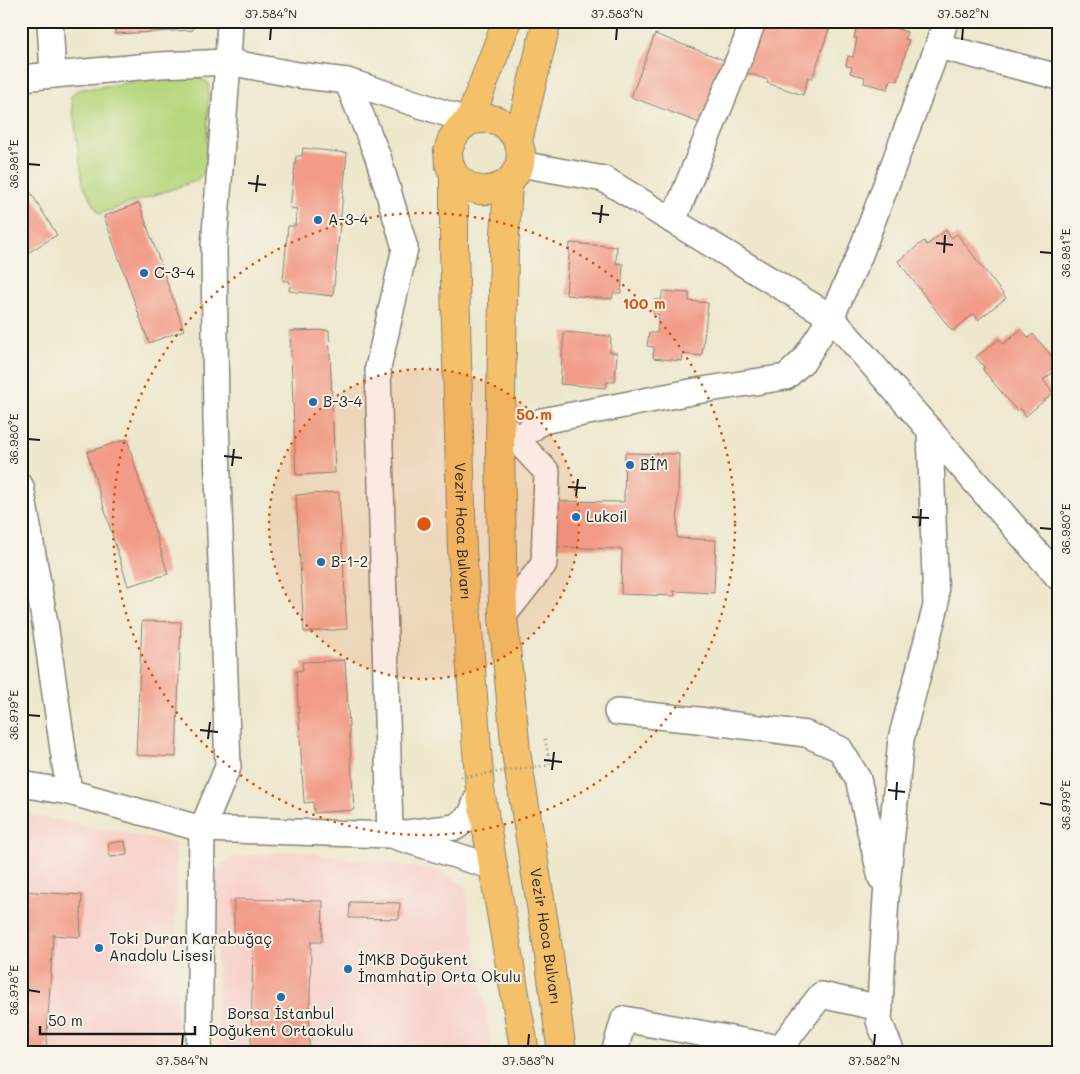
<svg xmlns="http://www.w3.org/2000/svg" width="1080" height="1074" viewBox="0 0 1080 1074" font-family="Mali,sans-serif">
<style>
.built{fill:#f7d0c9}
.green{fill:#b7d77e;stroke:#6a7a4d}
.building{fill:#f29b88}
.lines{fill:none;stroke-linecap:round;stroke-linejoin:round}
.minor-casing{stroke:#848274;stroke-width:28}
.major-casing{stroke:#848274;stroke-width:30}
.path{stroke:#848274;stroke-width:3;stroke-dasharray:1 4;stroke-linecap:butt}
.minor{stroke:#fff;stroke-width:25}
.major{stroke:#f4c16a;stroke-width:28}
.path-bridge{stroke:#848274;stroke-width:3;stroke-dasharray:1 4;stroke-linecap:butt}
.ticks{fill:none;stroke:#1c1c1c;stroke-width:2}
.ring{fill:none;stroke:#de560d;stroke-width:2.5;stroke-dasharray:2.5 5}
.poi-dot{fill:#1f6fb2;stroke:#f7f3e8;stroke-width:2}
.labels{text-anchor:middle;stroke-width:4;stroke-linejoin:round;paint-order:stroke}
.poi-label{font-size:15px;fill:#1c1c1c;stroke:#f7f3e8;text-anchor:start}
.street-label{font-size:15px;fill:#1c1c1c;stroke:#f7f3e8}
.centre{fill:#de560d;stroke:#f7f3e8;stroke-width:2.5}
.ring-label{font-size:15px;text-anchor:middle;font-weight:bold;fill:#de560d;stroke:#f7f3e8;stroke-width:4;stroke-linejoin:round;paint-order:stroke}
.neatline{fill:none;stroke:#1c1c1c;stroke-width:2}
.ticks-label{font-size:12px;text-anchor:middle;fill:#1c1c1c}
</style>
<rect width="100%" height="100%" fill="#f7f3e8"/>
<filter id="ink" filterUnits="userSpaceOnUse"><feTurbulence type="fractalNoise" baseFrequency=".02" numOctaves="2"/><feDisplacementMap in="SourceGraphic" scale="10" xChannelSelector="R" yChannelSelector="G"/><feConvolveMatrix kernelMatrix="1 2 1 2 8 2 1 2 1" color-interpolation-filters="sRGB"/></filter>
<filter id="wash" filterUnits="userSpaceOnUse"><feTurbulence type="fractalNoise" baseFrequency=".0096" numOctaves="4" result="noise"/><feDisplacementMap in="SourceGraphic" scale="20" xChannelSelector="R" yChannelSelector="G"/><feGaussianBlur stdDeviation="1.12" result="paint"/><feColorMatrix in="noise" values="0 0 0 0 0 0 0 0 0 0 0 0 0 0 0 0 0 1.4 0 .05"/><feComposite in="paint" operator="in"/></filter>
<g filter="url(#wash)">
<rect width="100%" height="100%" fill="#ede7cc"/>
<!-- built -->
<g class="built">
<polygon points="21,813 176,843 176,1053 21,1053"/>
<polygon points="293,851 439,870 465,886 493,1053 220,1053 214,869 233,857"/>
</g>
<!-- green -->
<polygon class="green" points="191,74 209,83 206,170 196,181 99,214 83,184 71,97 77,90"/>
<g id="blocks">
<!-- building -->
<g class="building">
<polygon points="115,21 192,21 193,30 115,34"/>
<polygon points="762,21 781,21 789,24 790,21 831,23 812,79 808,77 803,95 767,83 768,80 745,72"/>
<polygon points="858,21 869,23 869,21 888,21 895,23 894,28 907,32 905,39 909,40 898,81 891,79 888,89 864,83 865,77 850,73 852,67 846,66 848,56 853,57 857,38 854,38"/>
<polygon points="655,34 732,63 708,126 631,97"/>
<polygon points="303,148 347,153 333,296 289,291 290,281 283,281 288,226 295,226 296,214 297,209 290,208 296,156 302,156"/>
<polygon points="21,177 57,235 21,257"/>
<polygon points="139,203 184,330 149,343 104,216"/>
<polygon points="946,230 952,238 957,234 1006,298 978,320 974,314 952,331 898,261 924,241 927,245"/>
<polygon points="570,243 617,247 616,263 623,264 621,293 613,293 612,299 566,295"/>
<polygon points="663,291 689,293 689,301 708,303 702,356 683,354 682,361 653,358 654,347 647,346 649,333 657,333 659,314 653,314 654,300 661,300"/>
<polygon points="1021,329 1029,338 1033,334 1059,365 1059,368 1043,380 1053,393 1026,416 1020,408 1017,411 983,370 984,367 976,357 999,339 1004,344"/>
<polygon points="329,330 335,473 296,475 290,331"/>
<polygon points="564,332 611,336 610,352 617,353 615,382 607,382 606,388 560,384"/>
<polygon points="127,439 168,574 128,586 87,452"/>
<polygon points="625,453 679,454 677,538 716,540 714,593 674,591 675,596 621,594 622,549 551,547 552,501 624,502"/>
<polygon points="339,492 347,629 304,632 296,495"/>
<polygon points="142,621 181,622 176,757 136,755"/>
<polygon points="345,660 354,810 314,813 313,802 304,803 296,671 303,670 302,662"/>
<polygon points="125,841 127,855 110,857 108,843"/>
<polygon points="21,891 82,895 80,937 53,935 46,1053 21,1053"/>
<polygon points="234,899 323,901 322,942 311,942 309,1053 251,1053 253,936 234,935"/>
<polygon points="350,902 400,903 399,919 349,918"/>
</g>
</g>
</g>
<g filter="url(#ink)">
<use href="#blocks" fill-opacity="0" stroke="#848274" stroke-width="1"/>
<g class="lines">
<!-- minor casing -->
<g class="minor-casing">
<g id="minor">
<polyline points="50,21 53,75"/>
<polyline points="938,46 1059,77"/>
<polyline points="21,78 160,65 228,62 298,75 347,81 469,121"/>
<polyline points="347,81 378,157 405,248 378,368 390,835"/>
<polyline points="520,164 604,179 831,317 1059,578"/>
<polyline points="673,221 745,44 753,21"/>
<polyline points="517,440 542,421 696,391 786,377 804,360 831,317 859,257 938,46 945,21"/>
<polyline points="21,487 45,623 69,792"/>
<polyline points="503,616 544,564 547,472 506,429"/>
<polyline points="617,712 698,720 806,734 840,749 858,779 881,878"/>
<polyline points="21,784 69,792 202,829 390,835 456,827 471,815 480,790"/>
<polyline points="397,837 493,867"/>
<polyline points="199,1053 202,829 228,767 216,419 214,246 228,62 230,21"/>
<polyline points="614,1053 624,1019 780,1048 821,995 880,1008"/>
<polyline points="892,1053 879,1021 886,897 901,739 936,606 930,430"/>
</g>
</g>
<!-- major casing -->
<g class="major-casing">
<g id="major">
<path id="s1" d="M507,21L469,121L459,129L452,139L448,151L449,163L454,175V245L462,549L480,790L525,1053"/>
<path id="s2" d="M547,21L518,141L521,152L520,164L515,174L508,183L504,252L500,444L503,616L516,752L548,948L562,1053"/>
<path d="M469,121C493,115 506,120 518,141"/>
<path d="M454,175C471,192 486,195 508,183"/>
</g>
</g>
<!-- path -->
<polyline class="path" points="545,739 550,765"/>
<!-- minor -->
<use href="#minor" class="minor"/>
<!-- major -->
<use href="#major" class="major"/>
<!-- path-bridge -->
<polyline class="path-bridge" points="461,777 550,765"/>
</g>
</g>
<!-- ticks -->
<path class="ticks" d="M270,40L271,28M616,40L617,28M962,40L963,28M28,164L40,165M248,183L266,185M256,192L258,175M592,213L609,215M600,223L602,205M936,243L953,245M1040,252L1052,253M944,253L945,235M28,439L40,440M224,456L242,458M232,466L234,449M568,487L586,488M576,496L578,479M912,517L929,518M920,526L921,509M1040,528L1052,529M28,715L40,716M200,730L218,732M208,739L210,722M544,760L562,762M552,770L554,752M888,790L905,792M896,800L897,782M1040,803L1052,805M28,990L40,992M182,1046L183,1034M528,1046L529,1034M874,1046L875,1034"/>
<!-- distance rings -->
<circle cx="424" cy="524" r="155" fill="#de560d" fill-opacity=".12"/>
<g class="ring">
<circle cx="424" cy="524" r="155"/>
<circle cx="424" cy="524" r="311"/>
</g>
<!-- markers -->
<g class="poi-dot">
<circle cx="318" cy="220" r="5"/>
<circle cx="144" cy="273" r="5"/>
<circle cx="313" cy="402" r="5"/>
<circle cx="630" cy="465" r="5"/>
<circle cx="576" cy="517" r="5"/>
<circle cx="321" cy="562" r="5"/>
<circle cx="99" cy="948" r="5"/>
<circle cx="348" cy="969" r="5"/>
<circle cx="281" cy="997" r="5"/>
</g>
<g class="labels">
<!-- poi labels -->
<g class="poi-label">
<text x="328" y="225">A-3-4</text>
<text x="154" y="278">C-3-4</text>
<text x="323" y="407">B-3-4</text>
<text x="640" y="470">BİM</text>
<text x="586" y="522">Lukoil</text>
<text x="331" y="567">B-1-2</text>
<text x="109" y="944">Toki Duran Karabuğaç<tspan x="109" dy="17">Anadolu Lisesi</tspan></text>
<text x="358" y="965">İMKB Doğukent<tspan x="358" dy="17">İmamhatip Orta Okulu</tspan></text>
<text x="281" y="1019" text-anchor="middle">Borsa İstanbul<tspan x="281" dy="17">Doğukent Ortaokulu</tspan></text>
</g>
<!-- street labels -->
<g class="street-label">
<text dy="5" stroke="none"><textPath href="#s1" startOffset="526">Vezir Hoca Bulvarı</textPath></text>
<text dy="5" stroke="none"><textPath href="#s2" startOffset="926">Vezir Hoca Bulvarı</textPath></text>
</g>
</g>
<circle cx="424" cy="524" r="8" class="centre"/>
<g class="ring-label">
<text x="644" y="309">100 m</text>
<text x="534" y="420">50 m</text>
</g>
<!-- margin -->
<rect width="1080" height="1074" fill="none" stroke="#f7f3e8" stroke-width="55"/>
<!-- scale -->
<path d="M40 1026v8h155v-8" fill="none" stroke="#1c1c1c" stroke-width="2.5"/>
<text x="48" y="1026" font-size="15" fill="#1c1c1c" stroke="#f7f3e8" stroke-width="4" paint-order="stroke">50 m</text>
<rect x="28" y="28" width="1024" height="1018" class="neatline"/>
<g class="ticks-label">
<text x="271" y="18">37.584°N</text>
<text x="617" y="18">37.583°N</text>
<text x="963" y="18">37.582°N</text>
<text transform="translate(14 164) rotate(-90)" y="4">36.981°E</text>
<text transform="translate(1066 253) rotate(-90)" y="4">36.981°E</text>
<text transform="translate(14 439) rotate(-90)" y="4">36.980°E</text>
<text transform="translate(1066 529) rotate(-90)" y="4">36.980°E</text>
<text transform="translate(14 715) rotate(-90)" y="4">36.979°E</text>
<text transform="translate(1066 805) rotate(-90)" y="4">36.979°E</text>
<text transform="translate(14 990) rotate(-90)" y="4">36.978°E</text>
<text x="182" y="1065">37.584°N</text>
<text x="528" y="1065">37.583°N</text>
<text x="874" y="1065">37.582°N</text>
</g>
</svg>
